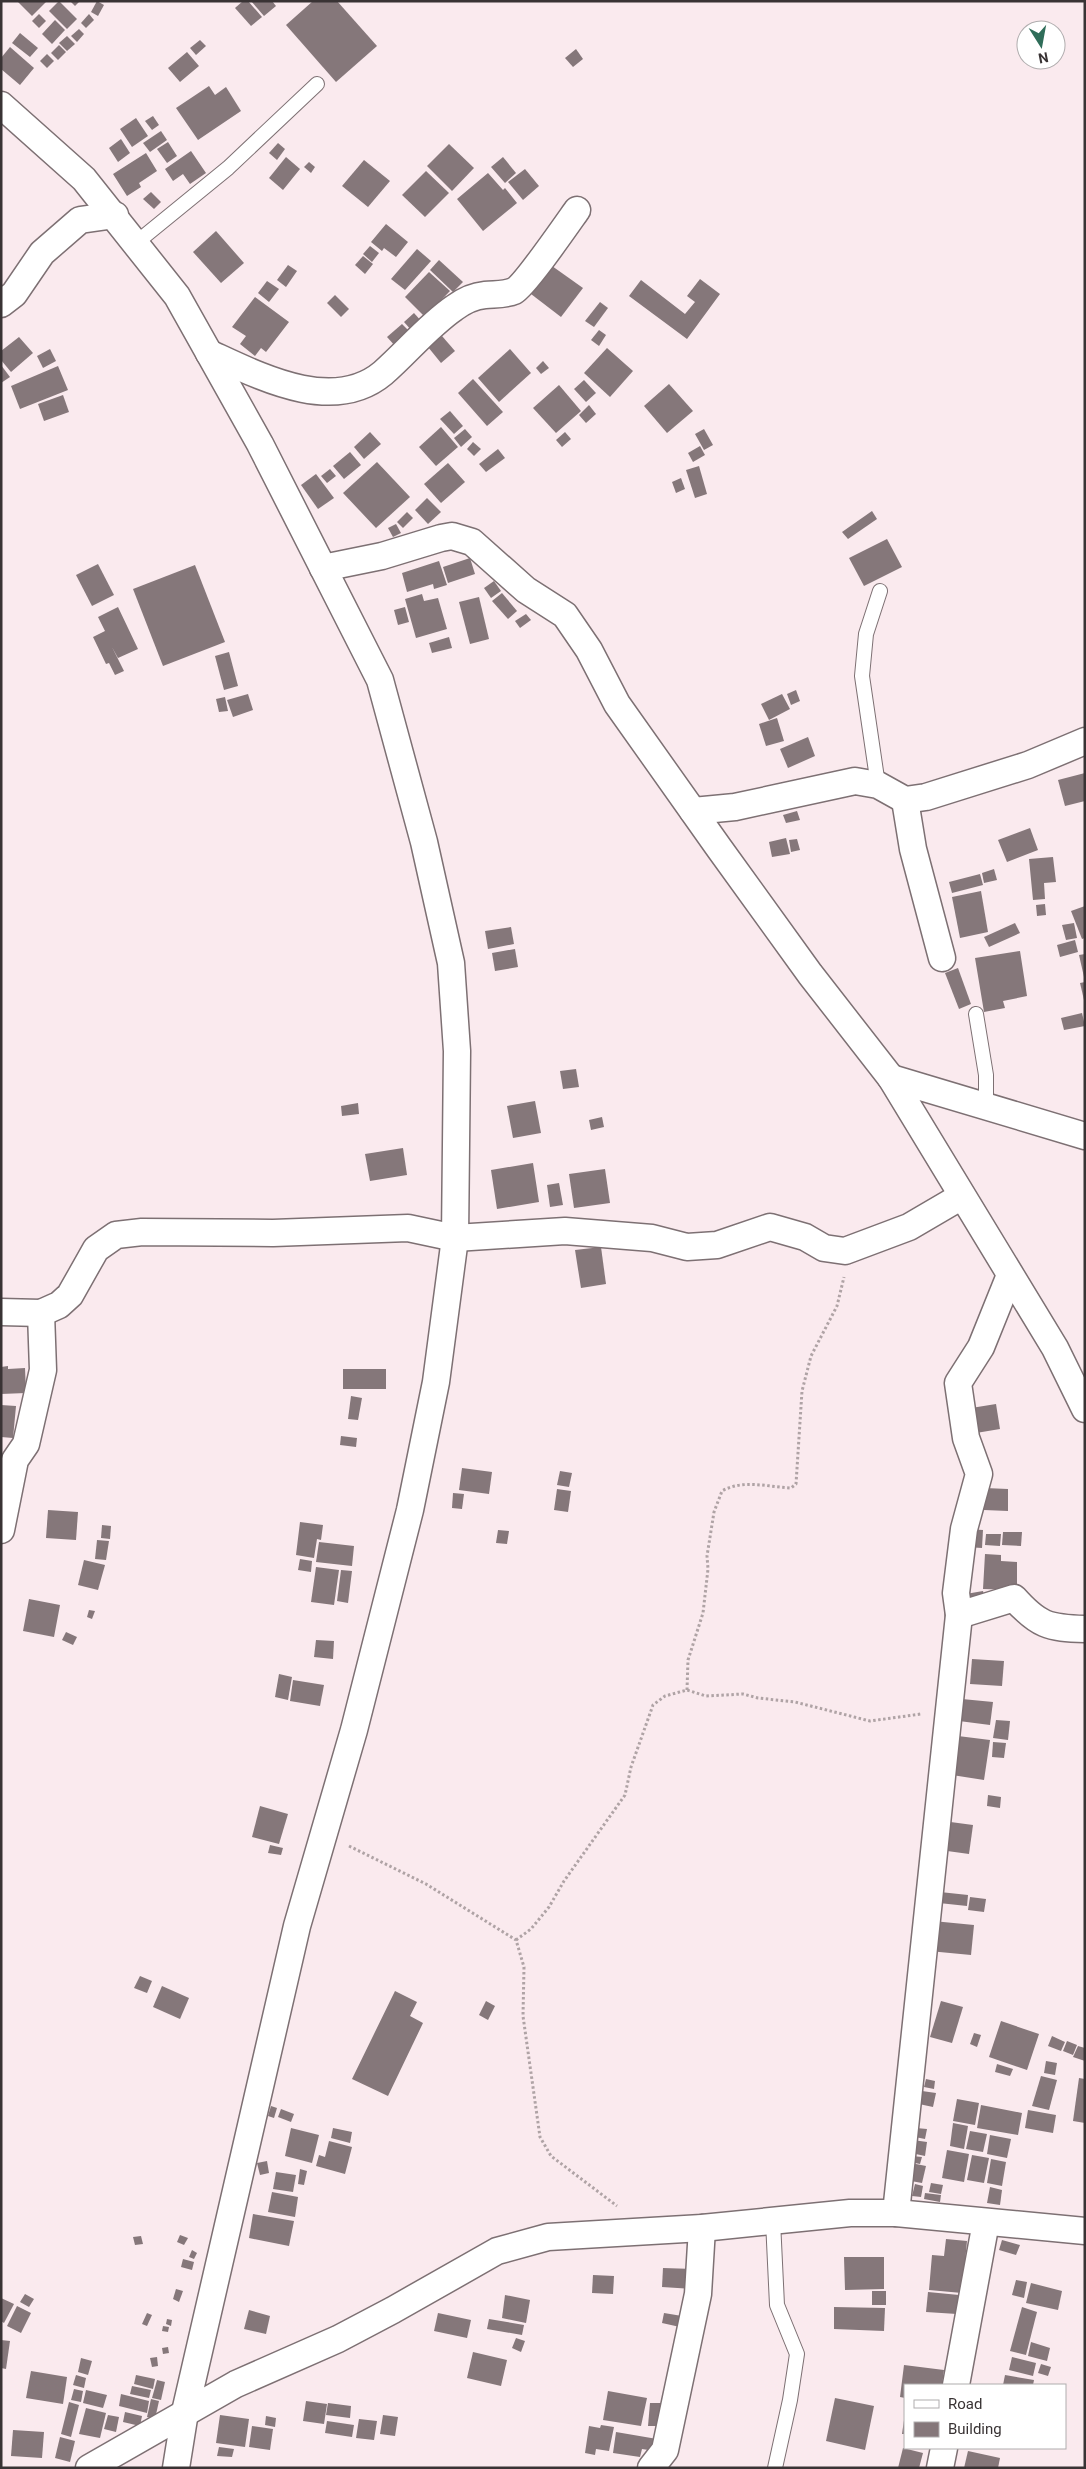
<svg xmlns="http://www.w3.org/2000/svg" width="1086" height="2469" viewBox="0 0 1086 2469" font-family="Roboto,sans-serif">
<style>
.building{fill:#85777a}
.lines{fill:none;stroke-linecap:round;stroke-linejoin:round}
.service-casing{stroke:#7d7073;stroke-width:16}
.minor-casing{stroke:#7d7073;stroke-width:29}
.path{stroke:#afa3a5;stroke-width:3;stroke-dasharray:2.5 2.5;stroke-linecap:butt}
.service{stroke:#fff;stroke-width:14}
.minor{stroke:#fff;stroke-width:26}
</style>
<rect width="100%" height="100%" fill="#faeaee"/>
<!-- building -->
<g class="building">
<polygon points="17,1 47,1 32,16"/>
<polygon points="59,1 77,19 67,29 49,11"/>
<polygon points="70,1 80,1 75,6"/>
<polygon points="97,1 104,5 98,16 91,12"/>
<polygon points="243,1 248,1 262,17 251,26 235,8"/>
<polygon points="251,1 272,1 276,6 264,16"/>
<polygon points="313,1 337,1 377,46 336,82 286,25"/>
<polygon points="39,14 46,21 39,28 32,21"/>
<polygon points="89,14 94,20 86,28 81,23"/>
<polygon points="55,20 65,30 52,44 42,34"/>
<polygon points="79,29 84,34 77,42 71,36"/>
<polygon points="20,33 38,48 30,57 12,43"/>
<polygon points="67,36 75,44 67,51 59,43"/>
<polygon points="200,40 206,46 196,55 190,48"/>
<polygon points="59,45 66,52 58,60 51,53"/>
<polygon points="10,47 34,68 20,85 1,69 1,58"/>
<polygon points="576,49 583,59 573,67 565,58"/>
<polygon points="187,52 199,66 180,82 168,68"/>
<polygon points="47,54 54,61 47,68 40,61"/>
<polygon points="209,86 215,95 226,87 241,111 198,140 176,108"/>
<polygon points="153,116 159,125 152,130 145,121"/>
<polygon points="136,118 148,136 132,147 120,129"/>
<polygon points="161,131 167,140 150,152 143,143"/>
<polygon points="121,139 130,153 118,162 109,148"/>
<polygon points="168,142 177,156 167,163 157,149"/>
<polygon points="278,143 285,149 277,160 269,153"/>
<polygon points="449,144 474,168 452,191 427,166"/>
<polygon points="191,151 206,173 190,184 183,174 173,181 165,169"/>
<polygon points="146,153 157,171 139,183 141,187 127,196 113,174"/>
<polygon points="286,157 300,169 283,190 269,178"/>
<polygon points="503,157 516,173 505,183 491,167"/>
<polygon points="364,160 390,181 368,207 342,186"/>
<polygon points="309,162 315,167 311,173 304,167"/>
<polygon points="525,169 539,186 523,200 508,182"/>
<polygon points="426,171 449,193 425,217 402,195"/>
<polygon points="488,173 503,190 505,188 517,203 483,231 457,199"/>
<polygon points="151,192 161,202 154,209 143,199"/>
<polygon points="386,224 408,242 396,257 384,248 382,251 371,242"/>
<polygon points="216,231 244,263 221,283 193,252"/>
<polygon points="370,246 379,253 372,262 363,254"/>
<polygon points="417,249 431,261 405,290 391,279"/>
<polygon points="363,256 373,264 365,274 355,265"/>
<polygon points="439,260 463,282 453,292 430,270"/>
<polygon points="288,265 297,271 286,287 277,280"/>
<polygon points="552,266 583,288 561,317 531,294"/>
<polygon points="429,272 450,291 425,317 405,297"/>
<polygon points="700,279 720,294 687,339 629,296 641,280 685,314 695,302 687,296"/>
<polygon points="267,281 279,289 269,302 258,293"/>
<polygon points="335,295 349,309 341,317 327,303"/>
<polygon points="255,297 289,322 266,352 261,348 255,356 240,344 246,336 232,327"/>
<polygon points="600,302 608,308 594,327 585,321"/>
<polygon points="414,313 422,322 412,331 404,322"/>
<polygon points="402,324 411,333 396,347 387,337"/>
<polygon points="599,330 606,335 599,346 591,340"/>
<polygon points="442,336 455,351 441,363 428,347"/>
<polygon points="19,337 33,353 11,372 1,360 1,351"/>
<polygon points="607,348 633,371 610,397 584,373"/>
<polygon points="50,349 56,361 43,368 37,356"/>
<polygon points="510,349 531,373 499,402 478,378"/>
<polygon points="543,361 549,368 541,374 536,368"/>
<polygon points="1,365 10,377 1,383"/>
<polygon points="58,366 68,390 20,409 11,386"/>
<polygon points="473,379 503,412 487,426 458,393"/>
<polygon points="584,380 596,393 586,402 574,389"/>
<polygon points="669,384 693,411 667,433 644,406"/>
<polygon points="559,385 581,411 556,433 533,408"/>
<polygon points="63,395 69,412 44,421 38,404"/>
<polygon points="589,405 596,414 586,423 579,415"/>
<polygon points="450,411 463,426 454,434 440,419"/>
<polygon points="441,427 458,447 436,466 419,447"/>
<polygon points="465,429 472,437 461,447 454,438"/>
<polygon points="704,429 713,445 704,450 695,434"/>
<polygon points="370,432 381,444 364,459 354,447"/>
<polygon points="565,432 571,439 562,447 556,440"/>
<polygon points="473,442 481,449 474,456 467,449"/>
<polygon points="700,446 705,455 693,462 688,453"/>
<polygon points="498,449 505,458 486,472 479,464"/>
<polygon points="350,452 361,465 344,479 333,466"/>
<polygon points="377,462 410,497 376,528 343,493"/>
<polygon points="448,463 465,482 441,503 424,484"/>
<polygon points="699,466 707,494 695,498 686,470"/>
<polygon points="330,469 336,476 327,483 321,476"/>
<polygon points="316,474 334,498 318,509 301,485"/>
<polygon points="681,478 685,489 676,493 672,482"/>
<polygon points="427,498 441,512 428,524 415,510"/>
<polygon points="872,511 877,519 848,539 842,532"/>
<polygon points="407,512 413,518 403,528 397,522"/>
<polygon points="396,524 401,533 393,537 388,528"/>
<polygon points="887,539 902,567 864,586 849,558"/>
<polygon points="470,558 475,574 448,583 443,567"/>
<polygon points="439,561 447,585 434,589 433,584 407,592 402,573"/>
<polygon points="98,564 114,595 92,606 76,575"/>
<polygon points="195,565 225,642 163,666 133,589"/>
<polygon points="494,581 501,591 491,598 484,588"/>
<polygon points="502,593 517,611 508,619 492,601"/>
<polygon points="422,594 424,601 438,598 447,629 416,638 405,599"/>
<polygon points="479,597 489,639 470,644 459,602"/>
<polygon points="118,607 138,649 118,658 112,647 124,671 115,675 109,663 106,664 93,637 105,631 98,617"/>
<polygon points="405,607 409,622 398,625 394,610"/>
<polygon points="526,614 531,620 520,628 515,621"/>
<polygon points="449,637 452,648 432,653 429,643"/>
<polygon points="229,652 238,686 224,690 215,656"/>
<polygon points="796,690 800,701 791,705 787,694"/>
<polygon points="248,694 253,710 233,717 227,700"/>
<polygon points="782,694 790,709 769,720 761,704"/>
<polygon points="225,697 228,711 219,712 216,699"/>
<polygon points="777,718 784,741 766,746 759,724"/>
<polygon points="808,737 815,756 788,768 780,749"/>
<polygon points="1085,773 1085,801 1065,806 1058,780"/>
<polygon points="797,811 800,820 786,823 783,815"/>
<polygon points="1030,828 1038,850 1007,862 998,840"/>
<polygon points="786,838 790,854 772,857 769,842"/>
<polygon points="797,839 800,850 791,852 789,840"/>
<polygon points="1053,857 1056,882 1044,883 1045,899 1033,900 1029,859"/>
<polygon points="994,869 997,880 984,883 982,873"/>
<polygon points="980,874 983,885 952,893 949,882"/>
<polygon points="981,891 988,932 960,938 952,897"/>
<polygon points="1045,904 1046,915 1037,916 1036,905"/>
<polygon points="1085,906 1085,938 1082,939 1071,911"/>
<polygon points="1015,923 1020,933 989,947 984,937"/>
<polygon points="1074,923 1077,938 1066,940 1062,925"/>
<polygon points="511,927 514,944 488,949 485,931"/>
<polygon points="1075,940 1078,952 1060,957 1057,945"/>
<polygon points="515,949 518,967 495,971 492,953"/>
<polygon points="1020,951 1027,996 1003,1001 1005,1008 984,1012 975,958"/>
<polygon points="1085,954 1085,977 1084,977 1079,955"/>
<polygon points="958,968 971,1004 959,1009 945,973"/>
<polygon points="1085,982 1085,1000 1084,1000 1080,983"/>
<polygon points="1082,1013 1085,1026 1064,1030 1061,1018"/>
<polygon points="576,1069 579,1087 563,1089 560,1071"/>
<polygon points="535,1101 541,1133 513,1138 507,1106"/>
<polygon points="358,1103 359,1114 342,1116 341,1106"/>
<polygon points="602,1117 604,1127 591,1130 589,1120"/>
<polygon points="403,1148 407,1175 370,1181 365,1154"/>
<polygon points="533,1163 539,1202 497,1209 491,1170"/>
<polygon points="605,1169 610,1203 574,1208 569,1174"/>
<polygon points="559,1183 563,1205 550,1207 547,1185"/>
<polygon points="601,1247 606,1284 581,1288 575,1250"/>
<polygon points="8,1366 8,1369 25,1368 26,1393 1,1394 1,1367"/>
<rect x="343" y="1369" width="43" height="20"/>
<polygon points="351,1396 362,1398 358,1420 348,1419"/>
<polygon points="996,1404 1000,1429 970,1434 965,1409"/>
<polygon points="1,1405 16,1406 13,1438 1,1437"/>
<polygon points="341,1436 357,1438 356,1447 340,1445"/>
<polygon points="462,1468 492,1472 489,1494 459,1490"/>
<polygon points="560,1471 572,1473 569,1487 557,1485"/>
<polygon points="985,1488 1008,1489 1008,1511 984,1510"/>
<polygon points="557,1489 571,1491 568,1512 554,1510"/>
<polygon points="453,1493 464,1494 462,1509 452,1508"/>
<polygon points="48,1510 78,1512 76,1540 46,1538"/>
<polygon points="300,1522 323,1525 321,1540 317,1539 314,1558 296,1555"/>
<polygon points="102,1525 111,1526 110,1539 101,1538"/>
<polygon points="967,1529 983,1530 982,1548 966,1547"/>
<polygon points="498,1530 509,1531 507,1544 496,1543"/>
<polygon points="1003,1532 1022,1532 1021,1546 1002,1545"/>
<polygon points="986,1534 1001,1534 1000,1546 985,1545"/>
<polygon points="97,1540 109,1541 106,1560 95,1559"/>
<polygon points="319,1542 354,1546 352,1566 316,1562"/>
<polygon points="985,1554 1001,1555 1001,1561 1017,1562 1017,1590 983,1589"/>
<polygon points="300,1559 312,1561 311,1572 298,1570"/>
<polygon points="84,1560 105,1565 98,1590 78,1585"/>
<polygon points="316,1567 339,1570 334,1605 311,1602"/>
<polygon points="341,1570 352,1571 348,1603 337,1601"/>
<polygon points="983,1591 985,1600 962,1605 960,1595"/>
<polygon points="29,1599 60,1605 54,1637 23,1631"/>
<polygon points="89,1610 95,1611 92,1619 87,1617"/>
<polygon points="66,1632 77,1637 73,1645 62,1640"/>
<polygon points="316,1640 334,1641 333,1659 314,1657"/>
<polygon points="972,1659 1004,1661 1002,1686 970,1684"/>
<polygon points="279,1674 292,1677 288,1700 275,1697"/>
<polygon points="293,1680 324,1685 320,1706 290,1701"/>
<polygon points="962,1699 993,1702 990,1725 959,1721"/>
<polygon points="996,1720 1010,1721 1008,1740 993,1738"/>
<polygon points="958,1736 990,1740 984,1780 952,1775"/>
<polygon points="993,1742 1006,1743 1004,1758 992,1757"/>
<polygon points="988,1795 1001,1797 1000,1808 987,1806"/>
<polygon points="260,1806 288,1814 279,1844 252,1837"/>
<polygon points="943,1821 973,1825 969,1854 940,1850"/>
<polygon points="270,1845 283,1848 281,1855 268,1853"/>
<polygon points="940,1892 968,1895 967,1906 939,1903"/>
<polygon points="970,1897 986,1899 984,1912 968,1910"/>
<polygon points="933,1921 974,1925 971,1955 929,1951"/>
<polygon points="140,1976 152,1981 147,1993 134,1988"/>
<polygon points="162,1986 189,1998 180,2019 153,2007"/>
<polygon points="395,1991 417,2002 410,2016 423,2023 388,2096 352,2079"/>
<polygon points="486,2001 495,2006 488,2020 479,2015"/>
<polygon points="941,2001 963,2007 952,2043 930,2037"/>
<polygon points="1001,2021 1039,2034 1027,2070 989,2057"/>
<polygon points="974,2033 981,2035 977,2047 970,2044"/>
<polygon points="1052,2036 1065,2042 1061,2051 1048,2046"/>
<polygon points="1067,2041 1077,2045 1073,2055 1063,2051"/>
<polygon points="1078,2046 1085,2048 1085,2061 1073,2057"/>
<polygon points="1046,2061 1057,2063 1055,2075 1044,2073"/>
<polygon points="997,2064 1013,2069 1010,2076 995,2072"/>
<polygon points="1041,2076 1057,2080 1049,2110 1032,2106"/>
<polygon points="1079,2078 1085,2079 1085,2123 1073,2121"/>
<polygon points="926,2079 935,2081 934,2089 924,2087"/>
<polygon points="922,2091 936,2093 933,2107 919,2104"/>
<polygon points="957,2099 979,2103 975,2125 953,2121"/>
<polygon points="981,2105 1022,2113 1018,2135 977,2128"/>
<polygon points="271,2106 277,2108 274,2118 268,2116"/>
<polygon points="281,2109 294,2114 291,2122 278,2117"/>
<polygon points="1028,2110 1056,2115 1053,2133 1025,2128"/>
<polygon points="953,2123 968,2126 964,2149 950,2146"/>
<polygon points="291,2128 319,2135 312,2163 285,2156"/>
<polygon points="333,2128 352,2132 350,2143 331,2138"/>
<polygon points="916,2128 927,2129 925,2139 915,2137"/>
<polygon points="970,2131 987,2134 983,2152 966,2149"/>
<polygon points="990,2135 1011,2139 1007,2158 987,2154"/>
<polygon points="913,2140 927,2142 925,2156 911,2153"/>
<polygon points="329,2141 352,2147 345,2174 316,2166 319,2155 325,2157"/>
<polygon points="947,2150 969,2154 964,2182 942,2178"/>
<polygon points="972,2155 989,2158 984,2183 967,2180"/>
<polygon points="912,2156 922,2157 920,2164 910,2162"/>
<polygon points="991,2159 1006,2162 1002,2186 987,2183"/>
<polygon points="267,2161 269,2173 260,2175 257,2163"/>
<polygon points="911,2163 926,2166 922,2183 911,2181"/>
<polygon points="300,2169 307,2171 304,2185 298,2184"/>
<polygon points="276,2172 296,2175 293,2192 273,2189"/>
<polygon points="931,2183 943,2185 941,2194 929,2192"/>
<polygon points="915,2184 923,2186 921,2197 912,2196"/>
<polygon points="990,2187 1002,2190 1000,2205 987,2203"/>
<polygon points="272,2192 298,2197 295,2217 268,2212"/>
<polygon points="925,2193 941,2195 940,2202 924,2199"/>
<polygon points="253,2214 294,2221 289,2246 249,2238"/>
<polygon points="180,2235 188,2238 184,2245 177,2242"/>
<polygon points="141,2236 143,2244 135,2245 133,2237"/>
<polygon points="946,2239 967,2241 962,2293 929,2290 932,2255 944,2256"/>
<polygon points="1002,2240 1020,2245 1016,2255 999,2250"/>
<polygon points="192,2250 197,2253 194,2259 189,2257"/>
<polygon points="844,2257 884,2257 884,2289 845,2290"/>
<polygon points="183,2259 194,2262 192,2270 181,2267"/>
<polygon points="663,2268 694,2269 693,2289 662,2287"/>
<polygon points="593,2275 614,2276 613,2294 592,2293"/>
<polygon points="1016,2280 1027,2282 1024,2298 1012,2295"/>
<polygon points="1031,2283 1062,2291 1058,2310 1026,2303"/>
<polygon points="176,2289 183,2291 179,2302 173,2299"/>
<rect x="872" y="2291" width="14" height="14"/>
<polygon points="928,2292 959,2295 957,2314 926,2312"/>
<polygon points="25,2294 34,2299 29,2307 20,2302"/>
<polygon points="505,2295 530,2300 526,2323 502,2318"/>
<polygon points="1,2298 14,2304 4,2323 1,2321"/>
<polygon points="17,2306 31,2313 21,2333 7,2326"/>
<polygon points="834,2307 885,2308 884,2331 834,2329"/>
<polygon points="1022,2307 1037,2312 1026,2355 1010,2351"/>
<polygon points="249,2310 270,2316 266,2334 244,2329"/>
<polygon points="147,2313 152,2315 147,2326 142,2324"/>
<polygon points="438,2313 471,2320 467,2338 434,2331"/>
<polygon points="664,2313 682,2316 680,2327 662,2323"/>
<polygon points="167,2319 172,2320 171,2326 166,2324"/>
<polygon points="489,2319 524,2325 522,2335 487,2329"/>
<polygon points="163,2326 169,2327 168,2332 162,2331"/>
<polygon points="516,2338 525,2341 521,2352 512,2348"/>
<polygon points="1,2340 10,2341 6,2369 1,2368"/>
<polygon points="1031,2342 1050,2348 1047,2361 1028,2356"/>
<polygon points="168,2347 169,2353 163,2354 162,2348"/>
<polygon points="473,2352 507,2360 501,2386 467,2378"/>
<polygon points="157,2357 158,2366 152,2367 150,2358"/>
<polygon points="1012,2357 1036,2363 1033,2376 1009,2370"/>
<polygon points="81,2358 92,2361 88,2375 78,2372"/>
<polygon points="1041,2364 1051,2367 1048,2376 1038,2373"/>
<polygon points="904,2365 944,2370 942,2385 905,2385 905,2398 900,2397"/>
<polygon points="31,2371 67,2377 63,2404 26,2398"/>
<polygon points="76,2375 86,2378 84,2388 73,2385"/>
<polygon points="136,2375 155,2379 153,2389 134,2384"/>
<polygon points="1005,2375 1034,2380 1033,2385 1003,2385"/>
<polygon points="157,2380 165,2382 161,2400 152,2398"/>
<polygon points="132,2386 151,2390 149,2398 130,2394"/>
<polygon points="74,2389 83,2391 81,2402 71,2400"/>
<polygon points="86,2390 107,2395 103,2408 83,2403"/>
<polygon points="608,2391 647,2398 641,2426 603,2420"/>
<polygon points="121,2394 149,2401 147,2413 119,2406"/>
<polygon points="835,2398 874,2406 865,2450 826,2441"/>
<polygon points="151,2399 159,2401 155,2419 147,2417"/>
<polygon points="306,2401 327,2404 324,2424 303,2421"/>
<polygon points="69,2402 79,2405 71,2437 61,2434"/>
<polygon points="328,2403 351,2406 350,2418 326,2415"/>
<polygon points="650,2403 667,2403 666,2426 648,2426"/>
<polygon points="86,2408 106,2413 100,2438 79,2434"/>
<polygon points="125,2412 142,2416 140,2426 123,2422"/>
<polygon points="108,2415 119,2417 116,2432 104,2429"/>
<polygon points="220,2415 249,2419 245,2447 216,2443"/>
<polygon points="383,2415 398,2417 395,2436 380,2434"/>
<polygon points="266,2416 276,2418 275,2427 265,2425"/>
<polygon points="359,2419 377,2421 374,2440 356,2438"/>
<polygon points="904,2420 905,2420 905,2434 902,2434"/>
<polygon points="327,2421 354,2425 352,2437 325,2433"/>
<polygon points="601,2425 614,2427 609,2451 596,2449 595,2455 585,2453 589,2426 600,2428"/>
<polygon points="252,2426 273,2429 270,2450 249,2447"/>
<polygon points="13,2430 44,2432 42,2458 11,2456"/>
<polygon points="616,2432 657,2439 655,2451 642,2449 640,2457 613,2453"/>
<polygon points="60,2437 75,2441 70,2462 55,2458"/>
<polygon points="219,2447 234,2449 232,2457 217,2456"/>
<polygon points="903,2448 923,2453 919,2468 898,2468"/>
<polygon points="968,2451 1000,2458 998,2468 964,2468"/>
</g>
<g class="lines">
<!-- service casing -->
<g class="service-casing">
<g id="service">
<polyline points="136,243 228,168 317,84"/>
<polyline points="878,785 862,676 866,634 880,591"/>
<polyline points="976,1014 986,1075 986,1107"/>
<polyline points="773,2221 777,2305 797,2354 790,2400 775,2468"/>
</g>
</g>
<!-- minor casing -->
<g class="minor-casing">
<g id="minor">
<polyline points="1,105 84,179 177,296 260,444 380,680 424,842 451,963 457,1051 455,1238 436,1382 410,1510 354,1730 297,1926 185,2412 176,2468"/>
<polyline points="1,304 14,294 42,253 80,220 115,215"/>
<path d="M209,353C259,376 333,415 383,373C407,352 428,326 454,308C462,302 474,296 485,295C495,294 505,295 514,291C525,285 567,224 577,210"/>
<polyline points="323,568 382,556 441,538 452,536 472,542 526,590 565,615 589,650 617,704 719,848 810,974 891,1078 1055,1348 1085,1409"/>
<polyline points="905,800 913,849 942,958"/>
<polyline points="693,811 735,807 855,781 878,785 905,800 926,797 1028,765 1085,741"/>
<polyline points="891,1078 1085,1136"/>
<polyline points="1,1312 41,1313 59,1305 70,1295 96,1249 116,1235 142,1232 273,1233 408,1228 455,1238 565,1231 652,1238 687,1247 717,1245 770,1227 805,1237 824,1248 845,1251 909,1227 962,1196"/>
<polyline points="1,1530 15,1460 26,1444 43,1370 41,1313"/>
<path d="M959,1615L1014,1598C1038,1625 1048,1628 1085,1629"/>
<polyline points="896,2213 959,1615 956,1593 964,1529 979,1474 966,1438 958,1383 981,1347 1010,1275"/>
<polyline points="956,2385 986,2222"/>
<polyline points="89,2468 236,2384 338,2339 393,2310 497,2251 548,2237 702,2228 850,2213 896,2213 1085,2231"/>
<polyline points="651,2468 665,2450 698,2294 702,2228"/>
<polyline points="940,2468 944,2448"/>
</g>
</g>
<!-- path -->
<g class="path">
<path d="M687,1690L688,1660L703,1613L708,1569L707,1556L714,1512L722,1491C743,1479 768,1487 791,1488L796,1484L802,1391L811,1356L837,1306L844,1277"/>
<polyline points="349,1846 426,1884 516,1940 524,1967 523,2016 540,2137 551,2156 617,2206"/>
<polyline points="516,1940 531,1929 549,1907 564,1881 625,1795 631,1767 653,1705 665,1696 687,1690 706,1696 743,1694 758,1698 795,1702 870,1721 921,1714"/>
</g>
<!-- service -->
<use href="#service" class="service"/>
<!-- minor -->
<use href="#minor" class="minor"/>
</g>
<!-- border -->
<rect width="1086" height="2469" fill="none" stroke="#393334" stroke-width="5"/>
<!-- legend -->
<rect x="904" y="2384" width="162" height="65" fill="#ffffff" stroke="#b0adae"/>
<rect x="914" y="2400" width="25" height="8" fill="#ffffff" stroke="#b0adae"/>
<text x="948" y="2409" font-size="15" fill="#393334">Road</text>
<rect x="914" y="2422" width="25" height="15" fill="#85777a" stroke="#b0adae"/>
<text x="948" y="2434" font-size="15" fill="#393334">Building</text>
<!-- north arrow -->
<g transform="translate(1041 45) rotate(169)"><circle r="24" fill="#ffffff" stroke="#b0adae"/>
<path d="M0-4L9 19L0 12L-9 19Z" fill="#2f6d59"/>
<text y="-8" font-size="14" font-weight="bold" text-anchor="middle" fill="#393334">N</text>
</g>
</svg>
